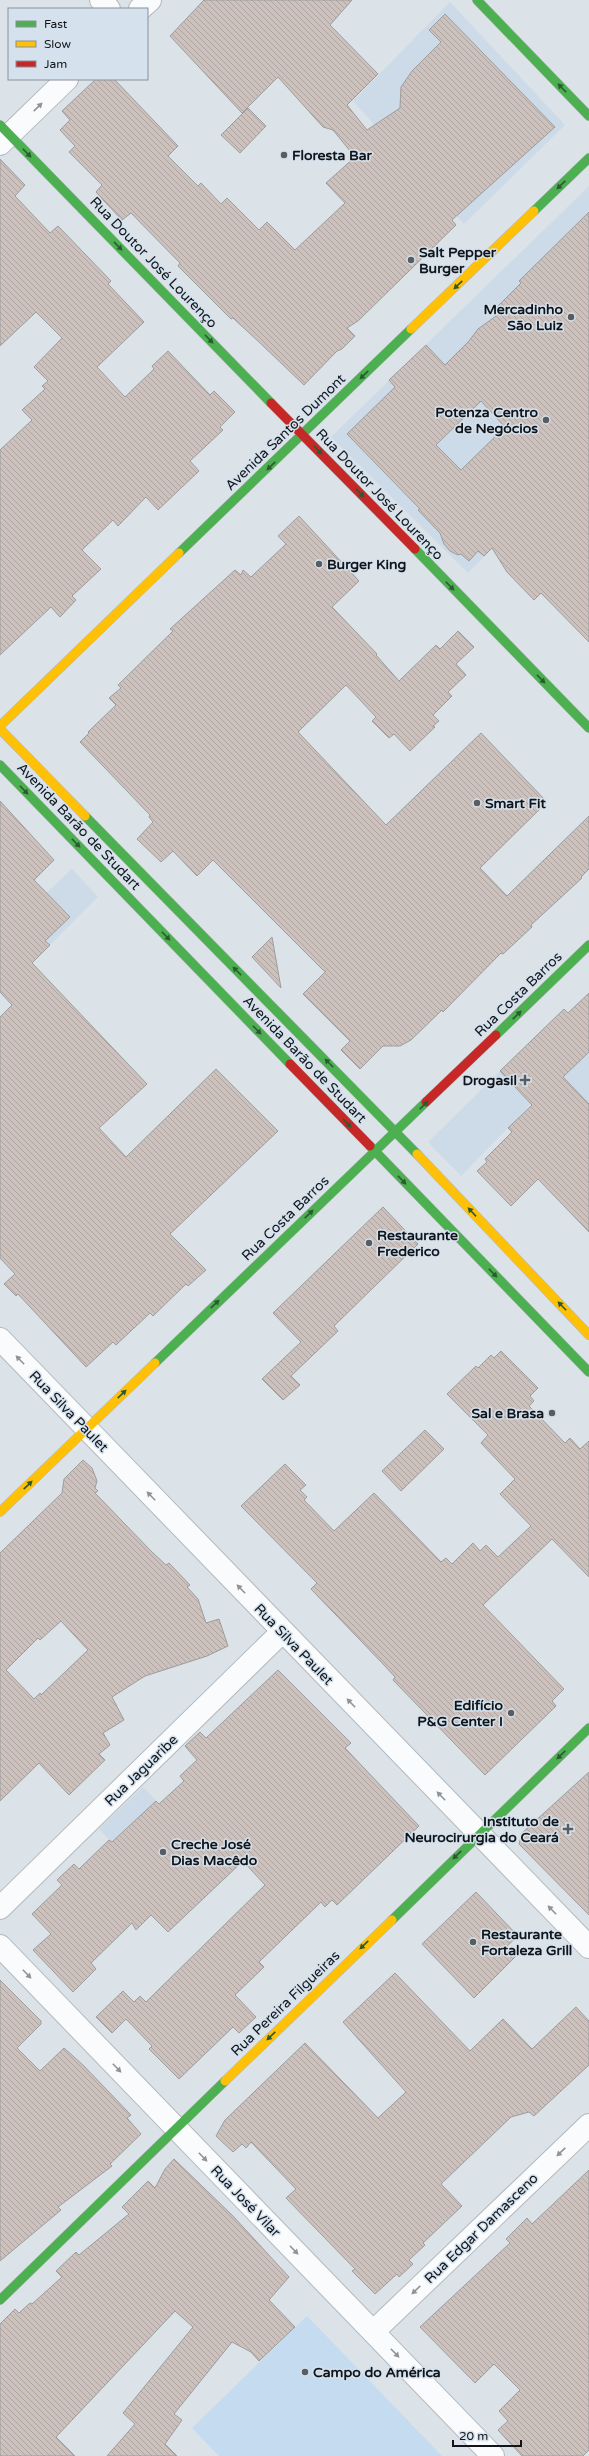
<svg xmlns="http://www.w3.org/2000/svg" width="589" height="2456" viewBox="0 0 589 2456" font-family="'Varela Round',sans-serif">
<style>
.built{fill:#cddae7}
.park{fill:#c5dbf0}
.building{fill:url(#building-back-hatch);stroke:#9c9d9e;fill-rule:evenodd}
.lines{fill:none;stroke-linecap:round;stroke-linejoin:round}
.street-casing{stroke:#b3b9be;stroke-width:24}
.fast-casing{stroke:#b3b9be;stroke-width:10}
.slow-casing{stroke:#b3b9be;stroke-width:10}
.jam-casing{stroke:#b3b9be;stroke-width:10}
.street{stroke:#fafbfc;stroke-width:22}
.fast{stroke:#4caf50;stroke-width:9}
.slow{stroke:#ffc107;stroke-width:9}
.jam{stroke:#c62828;stroke-width:9}
.oneway{fill:#2c5a32}
.oneway2{fill:#919496}
.poi-dot{fill:#585d61;stroke:#d5e2ee;stroke-width:1.5}
.labels{text-anchor:middle;stroke-width:3;stroke-linejoin:round;paint-order:stroke}
.poi-label{font-size:14px;font-weight:bold;fill:#111519;stroke:#d5e2ee;text-anchor:start}
.street-label{font-size:14px;fill:#111519;stroke:#d5e2ee}
</style>
<defs>
<pattern id="building-back-hatch" width="6" height="6" patternUnits="userSpaceOnUse"><rect width="6" height="6" fill="#ccc1bc"/><path d="M-1 5l2 2M0 0l6 6M5-1l2 2" fill="none" stroke="#aea5a1"/></pattern>
</defs>
<rect width="100%" height="100%" fill="#dbe2e8"/>
<!-- built -->
<g class="built">
<polygon points="450,2 565,125 464,224 353,101"/>
<polygon points="589,186 589,512 559,481 468,573 331,437"/>
<polygon points="72,869 98,897 25,970 0,937"/>
<polygon points="564,1009 589,1035 589,1130 572,1117 587,1102 560,1074 461,1176 428,1142"/>
<polygon points="143,1787 225,1874 128,1859 99,1829"/>
</g>
<!-- park -->
<polygon class="park" points="307,2316 442,2456 219,2456 192,2428"/>
<!-- building -->
<g class="building">
<polygon points="204,0 352,0 330,25 378,74 347,105 367,130 400,108 401,87 412,71 441,42 429,30 445,14 555,127 452,220 456,225 358,321 347,328 355,336 342,349 337,351 304,385 259,342 233,318 231,319 178,266 180,263 131,213 122,220 104,201 96,192 102,185 69,152 75,146 60,130 70,120 62,111 80,94 96,79 114,79 178,146 168,156 198,186 201,183 221,204 227,198 259,230 267,222 295,250 345,203 326,183 355,157 333,130 323,127 278,77 242,113 170,36"/>
<polygon points="248,108 266,126 240,153 221,135"/>
<polygon points="0,159 25,185 15,196 50,233 58,226 111,281 108,284 144,322 97,367 125,397 154,369 152,366 168,351 210,395 214,391 235,412 220,427 223,430 190,461 199,471 158,510 146,497 118,526 113,520 82,550 101,569 72,596 76,600 60,617 51,607 0,655 0,450 32,420 22,410 45,389 42,386 48,381 34,367 62,338 36,312 0,346"/>
<path d="M589,212V642L541,593L534,600L507,572L492,548L484,556L478,551L469,561L461,554L458,555L450,551L444,544L440,533L418,510L420,509L347,434L395,387L389,380L426,345L445,365L469,341L478,329L496,316L492,312L521,283L519,281ZM481,401L505,427L461,470L436,445Z"/>
<polygon points="299,516 359,581 332,607 377,654 376,655 399,681 436,645 440,649 458,631 474,647 456,664 466,675 448,692 452,696 433,715 439,721 433,726 435,727 410,751 394,734 389,738 372,721 376,717 346,685 298,732 386,825 481,733 547,802 480,868 507,896 589,816 589,869 581,877 582,878 531,925 532,927 503,954 501,953 443,1012 442,1010 411,1040 400,1046 383,1046 360,1069 341,1050 350,1041 303,994 326,971 324,971 213,860 197,876 173,851 161,862 137,839 153,822 149,817 150,815 80,742 89,733 88,732 116,705 109,698 121,688 118,685 173,631 170,629 235,570 241,575 243,570 251,577 286,544 278,536"/>
<polygon points="0,801 54,860 34,880 70,917 45,941 50,945 32,963 147,1084 99,1128 126,1157 216,1069 278,1131 170,1234 206,1270 188,1286 186,1284 153,1316 150,1313 116,1345 113,1342 86,1367 18,1294 16,1296 4,1284 15,1274 0,1258 0,1017 12,1005 0,992"/>
<polygon points="272,937 281,988 252,957"/>
<polygon points="589,993 589,1052 563,1077 589,1104 589,1232 538,1179 511,1206 477,1171 487,1162 485,1159 512,1132 508,1128 532,1105 500,1071 564,1009 568,1013"/>
<polygon points="383,1207 418,1244 334,1326 338,1331 291,1376 300,1385 283,1400 262,1379 301,1342 273,1313"/>
<polygon points="501,1351 538,1388 530,1396 534,1401 529,1406 565,1443 570,1438 580,1449 589,1441 589,1577 552,1539 483,1605 564,1689 552,1701 556,1706 485,1775 393,1680 395,1677 383,1664 311,1589 317,1583 241,1506 285,1464 306,1485 300,1490 307,1497 304,1500 334,1531 374,1493 441,1562 446,1558 452,1564 473,1543 480,1551 486,1545 498,1557 531,1526 500,1494 515,1479 481,1443 488,1435 447,1394 476,1366 478,1368 491,1355 494,1358"/>
<polygon points="425,1430 444,1449 401,1491 382,1471"/>
<path d="M83,1460L92,1468L97,1481L95,1488L98,1491L95,1493L151,1551L166,1565L169,1563L190,1585L187,1587L198,1599L206,1623L219,1619L228,1646L207,1656L145,1676L112,1697L124,1720L103,1733L110,1745L99,1754L105,1760L69,1795L39,1763L0,1801V1553L62,1493L64,1479ZM61,1621L88,1650L41,1695L40,1693L34,1699L6,1670L38,1638L40,1640Z"/>
<polygon points="278,1670 351,1743 345,1748 419,1826 337,1905 332,1900 325,1907 321,1902 259,1962 264,1967 235,1995 256,2017 239,2033 233,2027 179,2079 149,2049 152,2046 126,2019 112,2033 96,2017 123,1991 134,2002 140,1996 146,2002 265,1885 243,1861 168,1932 151,1915 136,1930 132,1923 91,1963 96,1969 73,1992 33,1950 51,1934 32,1914 62,1885 57,1880 74,1864 79,1869 109,1840 112,1842 156,1801 159,1804 184,1781 180,1776 197,1760 185,1746 200,1732 206,1738"/>
<polygon points="589,1772 589,1915 519,1844 522,1833"/>
<polygon points="476,1892 518,1936 506,1947 516,1956 474,1998 422,1944"/>
<polygon points="395,1973 470,2051 503,2019 532,2049 576,2007 589,2021 589,2065 534,2116 529,2112 511,2117 441,2184 462,2206 423,2243 425,2245 409,2260 413,2264 399,2277 397,2274 375,2294 352,2271 355,2269 286,2198 296,2189 251,2142 246,2148 242,2144 233,2152 216,2136 225,2120 305,2043 378,2118 406,2092 343,2022"/>
<polygon points="0,1980 41,2021 41,2024 17,2048 40,2071 64,2048 83,2065 131,2115 127,2118 141,2134 110,2164 112,2166 58,2207 61,2210 0,2261"/>
<polygon points="174,2159 233,2216 289,2277 269,2300 295,2327 259,2361 251,2352 232,2342 174,2414 182,2420 165,2444 177,2456 107,2456 135,2424 123,2413 193,2327 175,2311 56,2437 75,2456 0,2456 0,2324 15,2309 19,2313 30,2303 32,2304 62,2277 56,2271 76,2252 79,2255 129,2214 122,2207 148,2181 155,2188 165,2169"/>
<polygon points="589,2170 589,2450 583,2456 522,2456 498,2430 508,2421 499,2411 520,2390 494,2364 475,2383 420,2327 510,2243 506,2239 527,2218 532,2224"/>
</g>
<g class="lines">
<!-- street casing -->
<g class="street-casing">
<g id="street">
<polyline points="101,0 109,9"/>
<polyline points="140,9 150,0"/>
<polyline points="0,144 67,79"/>
<polyline points="0,1339 589,1947"/>
<polyline points="0,1908 282,1632"/>
<polyline points="0,1946 493,2456"/>
<polyline points="374,2331 589,2125"/>
</g>
</g>
<!-- fast casing -->
<g class="fast-casing">
<g id="fast">
<polyline points="477,0 589,116"/>
<polyline points="0,125 271,403"/>
<polyline points="534,211 589,158"/>
<polyline points="415,549 589,728"/>
<polyline points="179,553 411,329"/>
<polyline points="0,765 290,1064"/>
<polyline points="85,816 417,1154"/>
<polyline points="496,1035 589,945"/>
<polyline points="370,1146 589,1372"/>
<polyline points="155,1363 426,1102"/>
<polyline points="392,1920 589,1728"/>
<polyline points="0,2300 225,2081"/>
</g>
</g>
<!-- slow casing -->
<g class="slow-casing">
<g id="slow">
<polyline points="411,329 534,211"/>
<polyline points="0,726 179,553"/>
<polyline points="0,729 85,816"/>
<polyline points="417,1154 589,1335"/>
<polyline points="0,1512 155,1363"/>
<polyline points="225,2081 392,1920"/>
</g>
</g>
<!-- jam casing -->
<g class="jam-casing">
<g id="jam">
<polyline points="271,403 415,549"/>
<polyline points="290,1064 370,1146"/>
<polyline points="426,1102 496,1035"/>
</g>
</g>
<!-- street -->
<use href="#street" class="street"/>
<!-- fast -->
<use href="#fast" class="fast"/>
<!-- slow -->
<use href="#slow" class="slow"/>
<!-- jam -->
<use href="#jam" class="jam"/>
</g>
<!-- one-way arrows -->
<defs><path id="oneway-solid" d="M-6-.8H1V-3.2L6.5 0L1 3.2V.8H-6Z"/></defs>
<g class="oneway">
<use href="#oneway-solid" transform="translate(562 88) rotate(-134)"/>
<use href="#oneway-solid" transform="translate(27 153) rotate(46)"/>
<use href="#oneway-solid" transform="translate(561 185) rotate(136)"/>
<use href="#oneway-solid" transform="translate(118 246) rotate(46)"/>
<use href="#oneway-solid" transform="translate(458 285) rotate(136)"/>
<use href="#oneway-solid" transform="translate(209 339) rotate(46)"/>
<use href="#oneway-solid" transform="translate(364 375) rotate(136)"/>
<use href="#oneway-solid" transform="translate(318 450) rotate(46)"/>
<use href="#oneway-solid" transform="translate(271 466) rotate(136)"/>
<use href="#oneway-solid" transform="translate(360 493) rotate(46)"/>
<use href="#oneway-solid" transform="translate(450 586) rotate(46)"/>
<use href="#oneway-solid" transform="translate(541 679) rotate(46)"/>
<use href="#oneway-solid" transform="translate(24 790) rotate(46)"/>
<use href="#oneway-solid" transform="translate(76 843) rotate(46)"/>
<use href="#oneway-solid" transform="translate(166 936) rotate(46)"/>
<use href="#oneway-solid" transform="translate(237 971) rotate(-135)"/>
<use href="#oneway-solid" transform="translate(517 1015) rotate(-44)"/>
<use href="#oneway-solid" transform="translate(257 1030) rotate(46)"/>
<use href="#oneway-solid" transform="translate(329 1063) rotate(-135)"/>
<use href="#oneway-solid" transform="translate(424 1105) rotate(-44)"/>
<use href="#oneway-solid" transform="translate(347 1123) rotate(46)"/>
<use href="#oneway-solid" transform="translate(402 1180) rotate(46)"/>
<use href="#oneway-solid" transform="translate(472 1212) rotate(-133)"/>
<use href="#oneway-solid" transform="translate(309 1214) rotate(-44)"/>
<use href="#oneway-solid" transform="translate(493 1273) rotate(46)"/>
<use href="#oneway-solid" transform="translate(215 1304) rotate(-44)"/>
<use href="#oneway-solid" transform="translate(562 1306) rotate(-134)"/>
<use href="#oneway-solid" transform="translate(122 1394) rotate(-44)"/>
<use href="#oneway-solid" transform="translate(28 1485) rotate(-44)"/>
<use href="#oneway-solid" transform="translate(561 1755) rotate(136)"/>
<use href="#oneway-solid" transform="translate(457 1855) rotate(136)"/>
<use href="#oneway-solid" transform="translate(364 1945) rotate(136)"/>
<use href="#oneway-solid" transform="translate(271 2036) rotate(136)"/>
</g>
<g class="oneway2">
<use href="#oneway-solid" transform="translate(38 107) rotate(-44)"/>
<use href="#oneway-solid" transform="translate(20 1360) rotate(-134)"/>
<use href="#oneway-solid" transform="translate(151 1496) rotate(-134)"/>
<use href="#oneway-solid" transform="translate(241 1589) rotate(-134)"/>
<use href="#oneway-solid" transform="translate(351 1703) rotate(-134)"/>
<use href="#oneway-solid" transform="translate(441 1796) rotate(-134)"/>
<use href="#oneway-solid" transform="translate(552 1910) rotate(-134)"/>
<use href="#oneway-solid" transform="translate(27 1974) rotate(46)"/>
<use href="#oneway-solid" transform="translate(117 2068) rotate(46)"/>
<use href="#oneway-solid" transform="translate(561 2152) rotate(136)"/>
<use href="#oneway-solid" transform="translate(203 2157) rotate(46)"/>
<use href="#oneway-solid" transform="translate(294 2250) rotate(46)"/>
<use href="#oneway-solid" transform="translate(416 2290) rotate(136)"/>
<use href="#oneway-solid" transform="translate(395 2353) rotate(46)"/>
</g>
<!-- markers -->
<g class="poi-dot">
<circle cx="284" cy="155" r="4"/>
<circle cx="411" cy="260" r="4"/>
<circle cx="571" cy="317" r="4"/>
<circle cx="546" cy="420" r="4"/>
<circle cx="319" cy="564" r="4"/>
<circle cx="477" cy="803" r="4"/>
<path d="M523 1074h4v4h4v4h-4v4h-4v-4h-4v-4h4z"/>
<circle cx="369" cy="1243" r="4"/>
<circle cx="552" cy="1413" r="4"/>
<circle cx="511" cy="1713" r="4"/>
<path d="M566 1823h4v4h4v4h-4v4h-4v-4h-4v-4h4z"/>
<circle cx="163" cy="1852" r="4"/>
<circle cx="473" cy="1942" r="4"/>
<circle cx="305" cy="2372" r="4"/>
</g>
<g class="labels">
<!-- poi labels -->
<g class="poi-label">
<text x="292" y="160">Floresta Bar</text>
<text x="419" y="257">Salt Pepper<tspan x="419" dy="16">Burger</tspan></text>
<text x="563" y="314" text-anchor="end">Mercadinho<tspan x="563" dy="16">São Luiz</tspan></text>
<text x="538" y="417" text-anchor="end">Potenza Centro<tspan x="538" dy="16">de Negócios</tspan></text>
<text x="327" y="569">Burger King</text>
<text x="485" y="808">Smart Fit</text>
<text x="517" y="1085" text-anchor="end">Drogasil</text>
<text x="377" y="1240">Restaurante<tspan x="377" dy="16">Frederico</tspan></text>
<text x="544" y="1418" text-anchor="end">Sal e Brasa</text>
<text x="503" y="1710" text-anchor="end">Edifício<tspan x="503" dy="16">P&amp;G Center I</tspan></text>
<text x="559" y="1826" text-anchor="end">Instituto de<tspan x="559" dy="16">Neurocirurgia do Ceará</tspan></text>
<text x="171" y="1849">Creche José<tspan x="171" dy="16">Dias Macêdo</tspan></text>
<text x="481" y="1939">Restaurante<tspan x="481" dy="16">Fortaleza Grill</tspan></text>
<text x="313" y="2377">Campo do América</text>
</g>
<!-- street labels -->
<g class="street-label">
<text transform="translate(154 262) rotate(46)" y="5">Rua Doutor José Lourenço</text>
<text transform="translate(285 432) rotate(-44)" y="5">Avenida Santos Dumont</text>
<text transform="translate(380 494) rotate(46)" y="5">Rua Doutor José Lourenço</text>
<text transform="translate(79 826) rotate(46)" y="5">Avenida Barão de Studart</text>
<text transform="translate(518 994) rotate(-44)" y="5">Rua Costa Barros</text>
<text transform="translate(305 1059) rotate(46)" y="5">Avenida Barão de Studart</text>
<text transform="translate(285 1218) rotate(-44)" y="5">Rua Costa Barros</text>
<text transform="translate(69 1411) rotate(46)" y="5">Rua Silva Paulet</text>
<text transform="translate(294 1644) rotate(46)" y="5">Rua Silva Paulet</text>
<text transform="translate(141 1770) rotate(-44)" y="5">Rua Jaguaribe</text>
<text transform="translate(285 2003) rotate(-44)" y="5">Rua Pereira Filgueiras</text>
<text transform="translate(246 2201) rotate(46)" y="5">Rua José Vilar</text>
<text transform="translate(481 2228) rotate(-44)" y="5">Rua Edgar Damasceno</text>
</g>
</g>
<!-- legend -->
<rect x="8" y="8" width="140" height="72" fill="#d5e2ee" stroke="#879099"/>
<rect x="16" y="21" width="20" height="6" fill="#4caf50" stroke="#879099"/>
<text x="44" y="28" font-size="12" fill="#111519">Fast</text>
<rect x="16" y="41" width="20" height="6" fill="#ffc107" stroke="#879099"/>
<text x="44" y="48" font-size="12" fill="#111519">Slow</text>
<rect x="16" y="61" width="20" height="6" fill="#c62828" stroke="#879099"/>
<text x="44" y="68" font-size="12" fill="#111519">Jam</text>
<!-- scale -->
<path d="M453 2440v6h68v-6" fill="none" stroke="#111519" stroke-width="2"/>
<text x="459" y="2440" font-size="12" fill="#111519" stroke="#d5e2ee" stroke-width="3" paint-order="stroke">20 m</text>
</svg>
